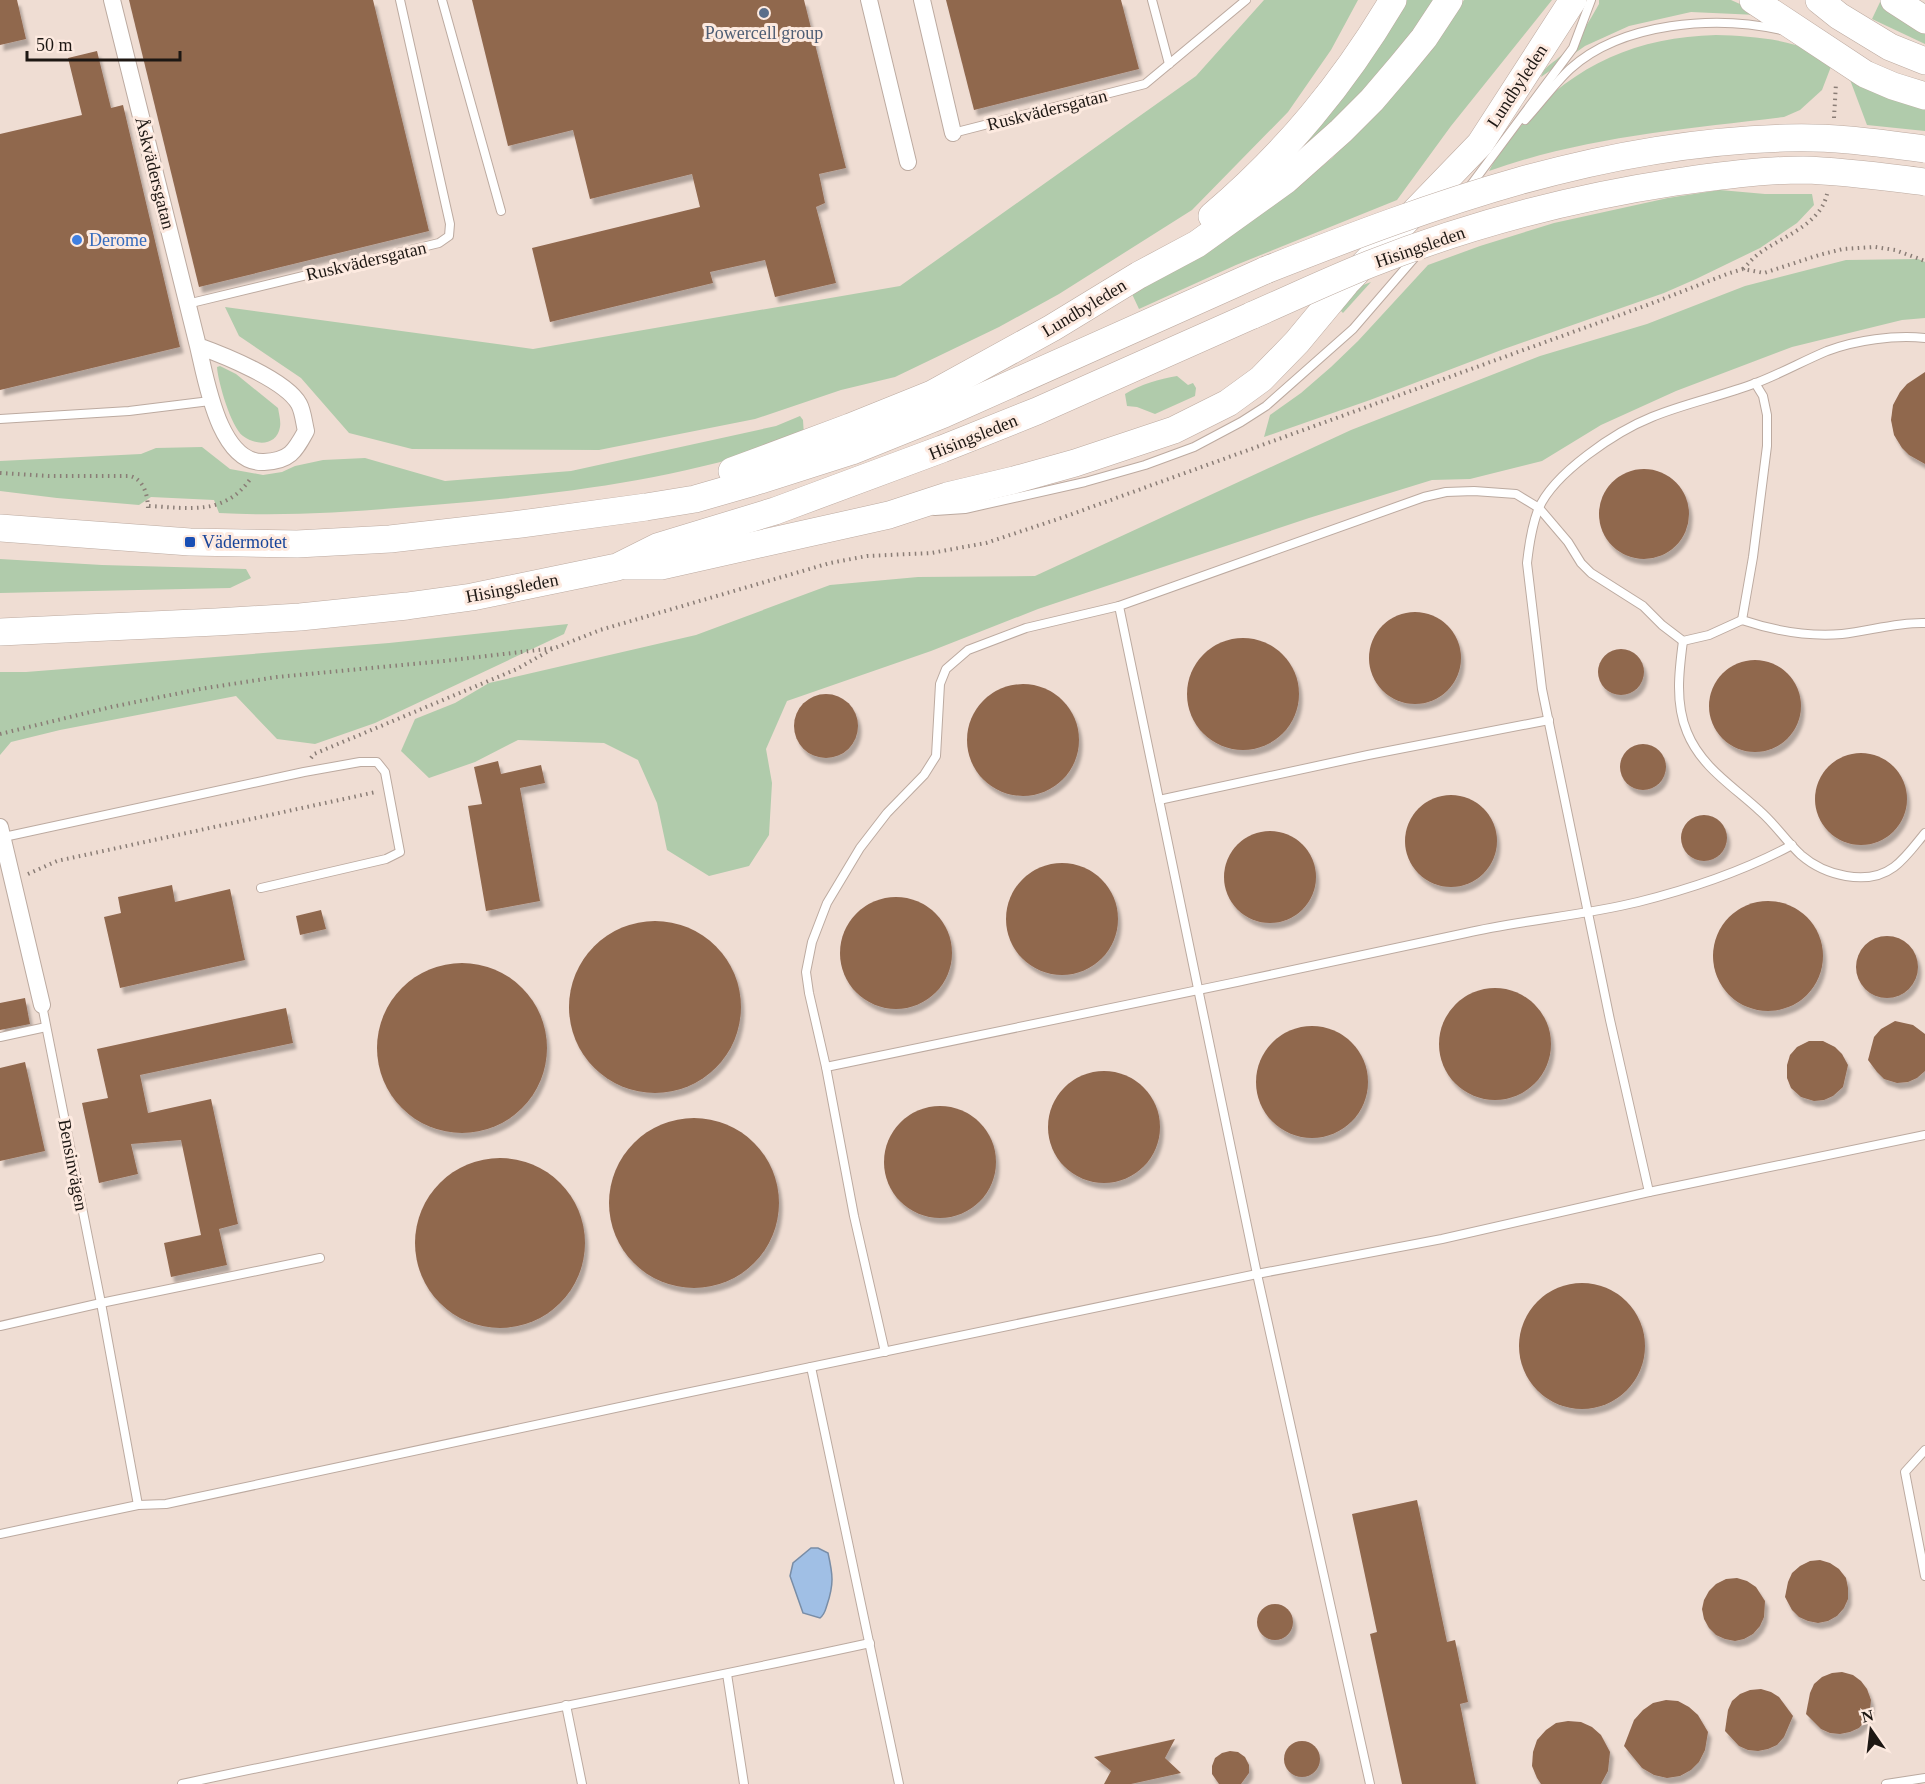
<svg xmlns="http://www.w3.org/2000/svg" width="1925" height="1784" viewBox="0 0 1925 1784" font-family="'Times New Roman',serif">
<style>
.green{fill:#b0cbab}
.water{fill:#a0bfe5;stroke:#798da6;stroke-width:1.5}
.building{fill:#90674e;filter:url(#shadow)}
.lines{fill:none;stroke-linecap:round;stroke-linejoin:round}
.service-casing{stroke:#bcaaa0;stroke-width:10}
.minor-casing{stroke:#bcaaa0;stroke-width:18}
.trunk-casing{stroke:#bcaaa0;stroke-width:28}
.path{stroke:#8a7d76;stroke-width:4;stroke-dasharray:1.5 4.5;stroke-linecap:butt}
.service{stroke:#fff;stroke-width:8}
.minor{stroke:#fff;stroke-width:16}
.trunk{stroke:#fff;stroke-width:27}
.trunk-bridge-casing{stroke:#bcaaa0;stroke-width:28;stroke-linecap:butt}
.trunk-bridge{stroke:#fff;stroke-width:27}
.service-dot{fill:#5c6f8a;stroke:#fdeae0;stroke-width:2}
.shop-dot{fill:#3f7fe0;stroke:#fdeae0;stroke-width:2}
.transit-dot{fill:#1a4fb4;stroke:#fdeae0;stroke-width:2}
.labels{text-anchor:middle;stroke-width:6;stroke-linejoin:round;paint-order:stroke}
.service-label{font-size:18px;fill:#4e5e75;stroke:#fdeae0}
.street-label{font-size:18px;fill:#1d1713;stroke:#fdeae0}
.shop-label{font-size:18px;fill:#366cbe;stroke:#fdeae0;text-anchor:start}
.transit-label{font-size:18px;fill:#164399;stroke:#fdeae0;text-anchor:start}
</style>
<defs>
<filter id="shadow"><feDropShadow dx="3.5" dy="6" stdDeviation="1.5" flood-color="#0004"/></filter>
</defs>
<rect width="100%" height="100%" fill="#efddd3"/>
<!-- green -->
<g class="green">
<polygon points="1264,0 1358,0 1331,50 1288,112 1192,210 1059,294 999,327 895,377 841,390 755,419 599,450 412,449 349,433 301,378 239,336 225,307 533,349 900,286 1196,76"/>
<polygon points="1405,0 1437,0 1401,51 1298,158 1300,145"/>
<polygon points="1464,0 1552,0 1451,126 1397,200 1236,265 1139,309 1132,294 1292,191 1332,158 1368,122 1443,30"/>
<path d="M1599,0H1731L1751,9L1757,15L1691,12L1629,26L1585,46L1541,77C1543,69 1549,65 1556,60C1577,43 1586,27 1599,4Z"/>
<polygon points="1881,0 1925,28 1925,44 1872,19"/>
<path d="M1716,35C1747,36 1783,38 1812,51C1819,54 1826,60 1832,64L1822,90L1800,110L1784,117C1685,129 1584,137 1489,171C1497,155 1509,140 1521,126C1572,65 1637,37 1716,35Z"/>
<polygon points="1849,77 1925,101 1925,131 1867,125"/>
<polygon points="1720,190 1765,194 1812,194 1814,205 1797,223 1760,248 1696,279 1664,293 1504,349 1370,400 1264,437 1270,415 1301,393 1331,367 1358,341 1428,265 1480,246 1554,223 1668,198"/>
<polygon points="1918,259 1925,262 1925,318 1902,320 1792,347 1676,391 1601,425 1542,461 1470,479 1432,480 1309,518 1038,609 931,651 787,701 766,749 772,783 769,835 749,866 709,876 667,850 657,803 638,760 604,743 518,740 475,762 429,778 401,751 415,719 455,703 489,683 696,635 830,585 918,577 1035,576 1351,430 1540,356 1647,324 1745,286 1846,260"/>
<polygon points="1371,282 1343,313 1338,308 1358,287"/>
<path d="M220,366L236,374L278,408C279,414 281,421 280,427C277,446 256,446 243,436C231,427 218,382 217,367Z"/>
<path d="M1177,376L1188,385L1193,383L1196,388L1195,396L1155,414L1137,407L1127,406L1125,394C1141,384 1159,379 1177,376Z"/>
<path d="M800,416L803,420L804,436C688,479 557,495 433,505C362,511 291,517 219,513L214,500L151,497L139,505L57,498L0,491V461L141,454L156,448L202,447L230,469L263,475L282,472L295,466L323,460L365,458L445,481L571,471L776,426Z"/>
<polygon points="0,559 102,565 246,569 251,578 230,588 0,593"/>
<polygon points="568,624 564,634 375,723 315,744 277,739 236,696 60,730 11,742 0,755 0,672 26,672 389,643"/>
</g>
<!-- water -->
<path class="water" d="M811,1548H818L828,1553C833,1575 834,1584 827,1605C825,1611 825,1614 820,1618L803,1613L790,1576L793,1563Z"/>
<!-- building -->
<g class="building">
<polygon points="0,0 17,0 26,39 0,45"/>
<polygon points="129,0 373,0 429,231 199,287"/>
<polygon points="472,0 804,0 846,168 819,174 825,203 816,207 836,283 775,297 765,260 710,272 713,283 550,322 532,248 700,207 692,174 590,199 573,130 508,146"/>
<polygon points="946,0 1121,0 1139,69 974,110"/>
<polygon points="97,51 111,108 123,105 180,347 0,390 0,134 82,115 68,58"/>
<polygon points="1925,372 1925,464 1909,455 1902,448 1894,435 1891,420 1893,405 1900,392 1907,384"/>
<circle cx="1644" cy="514" r="45"/>
<circle cx="1415" cy="658" r="46"/>
<circle cx="1243" cy="694" r="56"/>
<circle cx="1621" cy="672" r="23"/>
<circle cx="1755" cy="706" r="46"/>
<circle cx="1023" cy="740" r="56"/>
<circle cx="826" cy="726" r="32"/>
<circle cx="1643" cy="767" r="23"/>
<circle cx="1861" cy="799" r="46"/>
<polygon points="498,761 501,774 541,765 545,783 520,788 540,901 486,911 468,806 482,804 474,767"/>
<circle cx="1451" cy="841" r="46"/>
<circle cx="1704" cy="838" r="23"/>
<circle cx="1270" cy="877" r="46"/>
<circle cx="1062" cy="919" r="56"/>
<polygon points="172,885 175,902 230,889 245,960 120,988 104,917 121,913 118,897"/>
<circle cx="896" cy="953" r="56"/>
<circle cx="1768" cy="956" r="55"/>
<polygon points="321,910 326,929 300,935 296,916"/>
<circle cx="655" cy="1007" r="86"/>
<circle cx="1887" cy="967" r="31"/>
<circle cx="462" cy="1048" r="85"/>
<circle cx="1495" cy="1044" r="56"/>
<polygon points="25,998 30,1024 0,1030 0,1003"/>
<polygon points="286,1008 293,1043 140,1075 148,1113 211,1099 238,1224 219,1229 227,1265 171,1277 164,1243 201,1235 181,1140 131,1144 138,1174 99,1183 82,1103 108,1098 97,1049"/>
<polygon points="1895,1021 1913,1025 1925,1034 1925,1071 1917,1078 1908,1082 1897,1083 1884,1079 1877,1072 1868,1060 1874,1037 1881,1029"/>
<circle cx="1312" cy="1082" r="56"/>
<polygon points="1809,1041 1823,1041 1835,1047 1842,1054 1848,1065 1843,1087 1833,1096 1824,1100 1814,1101 1801,1097 1791,1088 1787,1078 1787,1065 1790,1055 1797,1047"/>
<polygon points="25,1062 45,1151 0,1161 0,1068"/>
<circle cx="1104" cy="1127" r="56"/>
<circle cx="940" cy="1162" r="56"/>
<circle cx="694" cy="1203" r="85"/>
<circle cx="500" cy="1243" r="85"/>
<circle cx="1582" cy="1346" r="63"/>
<polygon points="1417,1500 1447,1642 1455,1640 1468,1702 1460,1704 1476,1784 1402,1784 1370,1634 1377,1632 1352,1514"/>
<polygon points="1820,1560 1830,1563 1839,1569 1846,1578 1848,1588 1848,1599 1844,1608 1837,1616 1828,1621 1818,1623 1808,1621 1799,1617 1792,1610 1785,1597 1788,1582 1792,1573 1800,1566 1810,1561"/>
<polygon points="1737,1578 1747,1581 1756,1587 1765,1601 1764,1617 1760,1626 1753,1634 1744,1639 1735,1641 1725,1639 1716,1635 1709,1628 1704,1619 1702,1609 1704,1600 1709,1591 1716,1584 1726,1579"/>
<circle cx="1275" cy="1622" r="18"/>
<polygon points="1842,1672 1853,1675 1861,1681 1867,1689 1871,1700 1870,1710 1866,1720 1859,1728 1850,1732 1840,1734 1830,1733 1821,1729 1806,1714 1810,1693 1814,1684 1822,1677 1832,1673"/>
<polygon points="1761,1689 1771,1692 1779,1697 1793,1716 1784,1737 1777,1745 1768,1749 1758,1751 1748,1750 1739,1746 1725,1731 1728,1710 1732,1701 1740,1694 1750,1690"/>
<polygon points="1666,1700 1678,1701 1689,1707 1698,1715 1708,1732 1705,1750 1699,1762 1691,1770 1680,1776 1667,1778 1654,1775 1642,1768 1624,1746 1634,1720 1643,1710 1653,1703"/>
<polygon points="1568,1721 1581,1722 1592,1727 1601,1735 1610,1752 1608,1771 1601,1784 1541,1784 1537,1778 1532,1766 1533,1752 1537,1740 1546,1730 1556,1723"/>
<polygon points="1175,1739 1165,1758 1181,1773 1131,1784 1104,1784 1111,1771 1094,1757"/>
<circle cx="1302" cy="1759" r="18"/>
<polygon points="1230,1751 1238,1752 1245,1757 1249,1765 1249,1773 1241,1784 1219,1784 1212,1774 1212,1766 1215,1758 1222,1753"/>
</g>
<g class="lines">
<!-- service casing -->
<g class="service-casing">
<g id="service">
<polyline points="442,0 501,211"/>
<polyline points="1152,0 1169,64"/>
<path d="M1525,120C1540,104 1554,84 1570,69C1622,22 1716,15 1781,30"/>
<polyline points="953,133 1145,84 1246,0"/>
<polyline points="1468,189 1573,48 1591,0"/>
<polyline points="187,304 439,243 449,236 450,224 400,0"/>
<polyline points="0,419 129,411 210,401"/>
<polyline points="935,511 965,509 1085,482 1145,465 1194,447 1241,422 1266,406 1353,329 1416,256"/>
<polyline points="1742,620 1753,557 1767,446 1767,415 1763,396 1755,383"/>
<path d="M1683,641C1679,671 1675,703 1687,732C1701,767 1733,786 1760,811C1775,824 1786,841 1801,855C1824,875 1867,887 1894,867C1906,858 1915,845 1925,833"/>
<polyline points="1159,800 1368,755 1549,720"/>
<polyline points="4,837 304,772 360,762 377,762 385,772 400,852 386,859 261,888"/>
<polyline points="42,1005 101,1303 138,1505"/>
<polyline points="0,1037 46,1027"/>
<path d="M826,1067C1039,1024 1253,979 1466,933C1522,920 1581,916 1638,902C1690,889 1744,871 1792,845"/>
<path d="M1649,1192L1610,1020L1542,689L1527,563C1529,545 1532,526 1538,510C1553,473 1617,431 1652,417C1686,403 1722,396 1756,383C1780,374 1803,361 1827,351C1856,340 1894,335 1925,338"/>
<polyline points="0,1326 101,1303 320,1258"/>
<polyline points="885,1352 854,1216 826,1067 809,993 806,972 812,942 827,903 860,848 887,813 924,775 936,756 940,684 946,669 968,650 1026,628 1119,606"/>
<polyline points="811,1367 899,1784"/>
<polyline points="1925,1450 1905,1472 1925,1576"/>
<polyline points="0,1534 138,1505 166,1504 662,1398 1257,1274 1442,1239 1649,1192 1925,1135"/>
<polyline points="727,1674 744,1784"/>
<polyline points="566,1705 582,1784"/>
<path d="M182,1784C411,1735 641,1693 870,1643"/>
<path d="M1370,1784L1257,1274L1119,606L1424,497L1446,492L1474,491L1516,494L1539,508L1568,542L1581,563L1591,573L1643,606L1662,625L1683,641L1709,635L1742,620C1775,631 1807,637 1842,634C1870,631 1897,622 1925,623"/>
<polyline points="1886,1784 1925,1778"/>
</g>
</g>
<!-- minor casing -->
<g class="minor-casing">
<g id="minor">
<path d="M112,0L198,346C206,379 219,464 264,462C290,461 295,451 306,431C304,423 303,411 299,404C286,380 223,355 198,346"/>
<polyline points="869,0 908,162"/>
<polyline points="922,0 953,133"/>
<polyline points="0,827 42,1005"/>
</g>
</g>
<!-- trunk casing -->
<g class="trunk-casing">
<g id="trunk">
<polyline points="1753,0 1865,74 1893,86 1925,96"/>
<polyline points="1819,0 1839,16 1890,47 1925,61"/>
<polyline points="1894,0 1925,20"/>
<path d="M1212,216C1286,153 1343,84 1393,0"/>
<polyline points="732,471 850,427 932,394 1052,328 1139,275 1197,244 1286,180 1341,131 1372,100 1401,66 1424,38 1449,0"/>
<polyline points="0,528 190,542 297,544 390,539 521,524 646,507 695,499 754,482 852,451 944,414 1266,270"/>
<polyline points="625,566 661,566 889,515 947,496 1014,480 1075,463 1174,430 1228,403 1261,379 1297,342 1346,283 1480,144 1573,0"/>
<polyline points="0,632 216,622 300,617 407,606 472,597 617,567 657,547 775,511 942,449 1037,411 1253,315"/>
</g>
</g>
<!-- path -->
<g class="path">
<polyline points="1834,118 1836,83"/>
<path d="M1743,269C1748,264 1752,259 1757,255C1780,237 1820,226 1827,194"/>
<path d="M0,473L49,476H130C145,480 148,497 148,510"/>
<path d="M149,506C189,508 225,516 251,478"/>
<polyline points="0,734 111,707 200,689 277,677 444,661 555,648 600,630 830,563 867,556 931,553 986,543 1064,517 1650,304 1727,274 1743,269 1764,273 1819,255 1843,249 1875,247 1895,250 1925,261"/>
<polyline points="311,758 314,754 517,669 552,649"/>
<polyline points="28,874 57,861 376,792"/>
</g>
<!-- service -->
<use href="#service" class="service"/>
<!-- minor -->
<use href="#minor" class="minor"/>
<!-- trunk -->
<use href="#trunk" class="trunk"/>
<!-- trunk-bridge casing -->
<g class="trunk-bridge-casing">
<g id="trunk-bridge">
<path d="M1266,270C1436,203 1600,143 1785,138C1832,136 1879,143 1925,149"/>
<path d="M1253,315C1292,298 1330,280 1370,264C1468,225 1571,198 1676,182C1718,176 1761,170 1803,170C1844,171 1885,177 1925,182"/>
</g>
</g>
<!-- trunk-bridge -->
<use href="#trunk-bridge" class="trunk-bridge"/>
</g>
<!-- markers -->
<circle class="service-dot" cx="764" cy="13" r="6"/>
<circle class="shop-dot" cx="77" cy="240" r="6"/>
<rect class="transit-dot" x="184" y="536" width="12" height="12" rx="3"/>
<g class="labels">
<!-- service labels -->
<g class="service-label">
<text x="764" y="39">Powercell group</text>
</g>
<!-- street labels -->
<g class="street-label">
<text transform="translate(1517 86) rotate(-57)" y="6">Lundbyleden</text>
<text transform="translate(1047 110) rotate(-14)" y="6">Ruskvädersgatan</text>
<text transform="translate(155 173) rotate(76)" y="6">Åskvädersgatan</text>
<text transform="translate(1420 247) rotate(-19)" y="6">Hisingsleden</text>
<text transform="translate(366 261) rotate(-13)" y="6">Ruskvädersgatan</text>
<text transform="translate(1084 308) rotate(-31)" y="6">Lundbyleden</text>
<text transform="translate(973 437) rotate(-22)" y="6">Hisingsleden</text>
<text transform="translate(512 588) rotate(-11)" y="6">Hisingsleden</text>
<text transform="translate(73 1165) rotate(79)" y="6">Bensinvägen</text>
</g>
<!-- shop labels -->
<g class="shop-label">
<text x="89" y="246">Derome</text>
</g>
<!-- transit labels -->
<g class="transit-label">
<text x="202" y="548">Vädermotet</text>
</g>
</g>
<!-- north arrow -->
<g transform="translate(1871 1730) rotate(346)" stroke="#fdeae0" stroke-width="4.5" paint-order="stroke">
<path d="M0-4.5L10 22L0 15L-10 22Z" fill="#1d1713"/>
<text y="-9" font-size="16" font-weight="bold" text-anchor="middle" fill="#1d1713">N</text>
</g>
<!-- scale -->
<path d="M27 51v9h153v-9" fill="none" stroke="#1d1713" stroke-width="3"/>
<text x="36" y="51" font-size="18" fill="#1d1713" stroke="#fdeae0" stroke-width="4.5" paint-order="stroke">50 m</text>
</svg>
